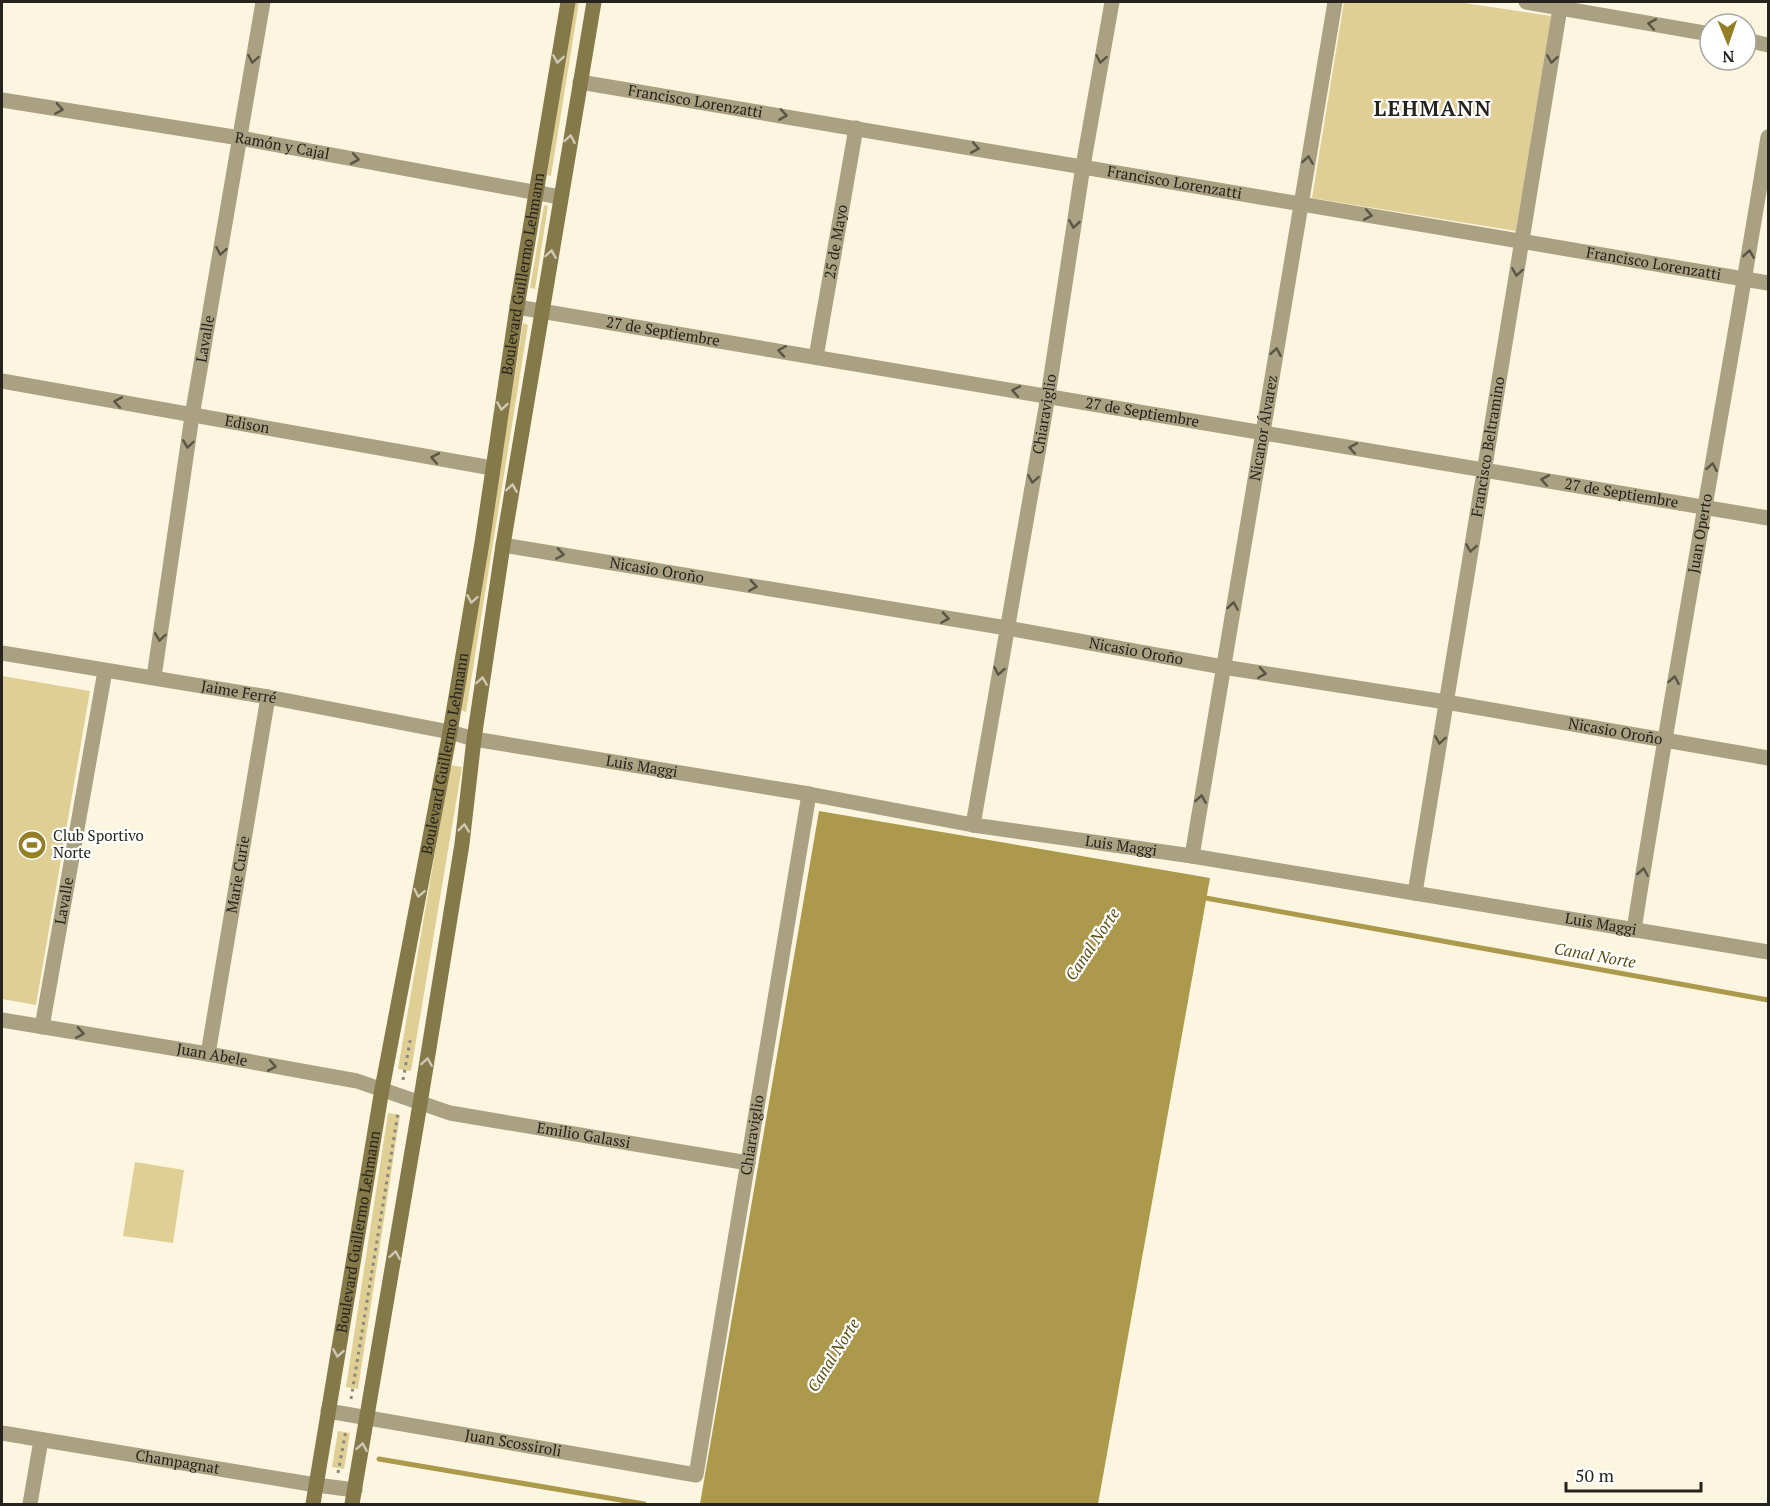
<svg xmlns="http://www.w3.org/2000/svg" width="1770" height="1506" viewBox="0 0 1770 1506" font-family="'PT Serif',serif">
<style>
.green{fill:#dfcf94}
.water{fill:#ac994c}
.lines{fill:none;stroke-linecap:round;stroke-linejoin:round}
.stream{stroke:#ac994c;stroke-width:5}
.path{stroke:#8c887a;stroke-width:3;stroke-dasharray:3 4.5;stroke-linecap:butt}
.minor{stroke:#a9a182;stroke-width:15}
.tertiary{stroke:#a9a182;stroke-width:15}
.secondary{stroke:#857949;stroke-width:15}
.oneway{stroke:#5a5545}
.oneway2{stroke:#cec9b6}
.labels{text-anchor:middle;stroke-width:4.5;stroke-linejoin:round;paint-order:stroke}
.street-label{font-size:15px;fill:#25231c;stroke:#fff}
.poi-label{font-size:15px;fill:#25231c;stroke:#fff;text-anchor:start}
.water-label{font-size:16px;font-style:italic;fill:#594c0f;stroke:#fff}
.district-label{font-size:21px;font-weight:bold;letter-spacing:1.5px;fill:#25231c;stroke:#fff}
</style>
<rect width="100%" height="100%" fill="#fcf6e1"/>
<!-- green -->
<g class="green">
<polygon points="574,2 579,2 551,176 547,175"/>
<polygon points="1344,2 1458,2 1551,16 1516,231 1312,198"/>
<polygon points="544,205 548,206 535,289 530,288"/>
<polygon points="523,323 528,325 466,712 461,710"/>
<polygon points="2,676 90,691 36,1005 2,999"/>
<polygon points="450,765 462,767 411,1071 398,1069"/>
<polygon points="388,1113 400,1115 358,1389 346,1387"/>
<polygon points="135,1162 184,1170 173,1243 123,1236"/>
<polygon points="338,1431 350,1433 344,1469 332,1467"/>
</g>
<!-- water -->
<polygon class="water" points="819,811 1210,878 1098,1504 700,1504"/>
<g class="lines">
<!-- stream -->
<g class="stream">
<polyline points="1200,897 1768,1000"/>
<polyline points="379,1459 644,1504"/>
</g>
<!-- path -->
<g class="path">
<polyline points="403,1080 411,1036"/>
<polyline points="351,1399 398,1113"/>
<polyline points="338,1473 346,1430"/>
</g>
<!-- minor -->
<g class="minor">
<polyline points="1526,2 1710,34"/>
<polyline points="1746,40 1768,45"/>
<path id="s1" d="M580,82L1768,283"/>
<path id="s2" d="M2,100L240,138L560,197"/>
<path id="s3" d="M517,307L1768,518"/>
<path id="s4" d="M816,357L856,128"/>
<path id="s5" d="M2,381L492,468"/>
<path id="s6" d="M503,545L1007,628L1223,667L1446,702L1768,758"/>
<path id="s7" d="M154,677L192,416L263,2"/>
<path id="s8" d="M973,825L1048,396L1083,166L1112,2"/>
<path id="s9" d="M1192,856L1335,2"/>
<path id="s10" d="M1415,893L1561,2"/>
<path id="s11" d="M1634,930C1675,665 1725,402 1768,137"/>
<path id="s12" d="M2,1020L208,1054L357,1081L450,1113L748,1163"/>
<path id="s13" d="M42,1027L105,671"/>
<path id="s14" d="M208,1054L268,697"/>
<path id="s15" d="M328,1411L696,1475L809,794"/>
<path id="s16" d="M2,1433L316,1485L355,1490"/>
<polyline points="30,1504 41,1440"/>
</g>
<!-- tertiary -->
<path class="tertiary" id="s17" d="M2,653L268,697L450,732L474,739L809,794L973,825L1192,856L1768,952"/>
<!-- secondary -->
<g class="secondary">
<path id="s18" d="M313,1504L382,1089L450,732L482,543L517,307L568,2"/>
<polyline points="352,1504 420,1104 462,844 474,739 503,545 594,2"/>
</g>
</g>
<!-- one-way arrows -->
<defs><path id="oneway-chevron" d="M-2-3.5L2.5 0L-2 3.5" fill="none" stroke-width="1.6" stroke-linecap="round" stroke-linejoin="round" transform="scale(1.5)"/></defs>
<g class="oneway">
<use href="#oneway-chevron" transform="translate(1652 24) rotate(-170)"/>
<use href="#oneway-chevron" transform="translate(253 59) rotate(100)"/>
<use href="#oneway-chevron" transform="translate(1101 59) rotate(100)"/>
<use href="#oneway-chevron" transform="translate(1552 59) rotate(99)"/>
<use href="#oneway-chevron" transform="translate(59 109) rotate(9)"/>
<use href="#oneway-chevron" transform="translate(783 115) rotate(9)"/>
<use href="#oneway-chevron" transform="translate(975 148) rotate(10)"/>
<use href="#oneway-chevron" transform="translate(355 159) rotate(10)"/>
<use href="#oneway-chevron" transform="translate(1308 160) rotate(-81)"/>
<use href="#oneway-chevron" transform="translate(1368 215) rotate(10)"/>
<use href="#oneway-chevron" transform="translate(1074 224) rotate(99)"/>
<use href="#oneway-chevron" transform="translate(221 251) rotate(100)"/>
<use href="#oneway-chevron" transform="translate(1749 254) rotate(-81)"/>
<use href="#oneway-chevron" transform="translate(1517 272) rotate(99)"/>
<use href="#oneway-chevron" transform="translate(782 351) rotate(-171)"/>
<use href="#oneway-chevron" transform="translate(1276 352) rotate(-80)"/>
<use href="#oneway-chevron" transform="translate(1016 391) rotate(-170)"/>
<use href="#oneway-chevron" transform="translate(118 402) rotate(-170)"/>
<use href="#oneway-chevron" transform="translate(188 444) rotate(98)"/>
<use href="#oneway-chevron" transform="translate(1353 448) rotate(-170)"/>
<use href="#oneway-chevron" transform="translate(435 458) rotate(-170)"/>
<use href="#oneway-chevron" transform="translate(1712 467) rotate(-80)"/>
<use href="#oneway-chevron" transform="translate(1033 479) rotate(100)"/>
<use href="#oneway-chevron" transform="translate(1545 480) rotate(-170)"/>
<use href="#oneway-chevron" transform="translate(1471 548) rotate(99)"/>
<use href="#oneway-chevron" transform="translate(560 554) rotate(9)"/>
<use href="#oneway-chevron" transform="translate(753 586) rotate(9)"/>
<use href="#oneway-chevron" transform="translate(1233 606) rotate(-81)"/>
<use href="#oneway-chevron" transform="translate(945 618) rotate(9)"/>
<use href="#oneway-chevron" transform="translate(160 637) rotate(98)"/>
<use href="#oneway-chevron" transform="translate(999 671) rotate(100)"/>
<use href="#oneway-chevron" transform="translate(1262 673) rotate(9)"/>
<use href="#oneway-chevron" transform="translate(1674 680) rotate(-80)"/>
<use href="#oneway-chevron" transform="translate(1440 740) rotate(99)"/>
<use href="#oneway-chevron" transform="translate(1201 799) rotate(-81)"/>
<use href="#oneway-chevron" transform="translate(1643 872) rotate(-81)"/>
<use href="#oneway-chevron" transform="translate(80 1033) rotate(9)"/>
<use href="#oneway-chevron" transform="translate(272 1066) rotate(10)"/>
</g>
<g class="oneway2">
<use href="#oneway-chevron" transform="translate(558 59) rotate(99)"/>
<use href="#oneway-chevron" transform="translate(570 139) rotate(-80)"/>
<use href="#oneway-chevron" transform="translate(551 254) rotate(-81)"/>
<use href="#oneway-chevron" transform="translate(502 406) rotate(99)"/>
<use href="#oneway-chevron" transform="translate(512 488) rotate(-81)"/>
<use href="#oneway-chevron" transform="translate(472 599) rotate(100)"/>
<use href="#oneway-chevron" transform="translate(482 681) rotate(-81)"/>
<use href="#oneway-chevron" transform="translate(464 828) rotate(-84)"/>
<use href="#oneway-chevron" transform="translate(419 893) rotate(101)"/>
<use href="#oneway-chevron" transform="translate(427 1062) rotate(-81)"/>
<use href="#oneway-chevron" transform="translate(395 1255) rotate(-80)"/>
<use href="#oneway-chevron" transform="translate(338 1353) rotate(100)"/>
<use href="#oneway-chevron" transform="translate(362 1447) rotate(-80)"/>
</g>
<!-- icons -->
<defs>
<g id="stadium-disc" transform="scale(1.5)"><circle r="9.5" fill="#947f26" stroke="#fff"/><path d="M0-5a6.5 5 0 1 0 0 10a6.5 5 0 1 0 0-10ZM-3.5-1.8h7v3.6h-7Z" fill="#fff"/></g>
</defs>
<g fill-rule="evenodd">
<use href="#stadium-disc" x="32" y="845"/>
</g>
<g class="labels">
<!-- street labels -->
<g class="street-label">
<text dy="5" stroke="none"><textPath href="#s1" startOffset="117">Francisco Lorenzatti</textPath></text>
<text dy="5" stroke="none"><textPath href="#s2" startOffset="284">Ramón y Cajal</textPath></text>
<text dy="5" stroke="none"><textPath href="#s1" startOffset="603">Francisco Lorenzatti</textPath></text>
<text dy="5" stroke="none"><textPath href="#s4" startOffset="117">25 de Mayo</textPath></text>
<text dy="5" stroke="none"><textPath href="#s1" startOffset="1089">Francisco Lorenzatti</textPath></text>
<text dy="5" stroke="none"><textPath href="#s18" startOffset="1248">Boulevard Guillermo Lehmann</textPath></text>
<text dy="5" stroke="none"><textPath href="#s3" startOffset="148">27 de Septiembre</textPath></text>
<text dy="5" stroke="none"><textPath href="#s7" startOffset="342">Lavalle</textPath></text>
<text dy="5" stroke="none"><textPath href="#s3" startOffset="634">27 de Septiembre</textPath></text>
<text dy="5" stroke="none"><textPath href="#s8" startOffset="417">Chiaraviglio</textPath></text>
<text dy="5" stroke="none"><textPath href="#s5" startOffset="249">Edison</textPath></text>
<text dy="5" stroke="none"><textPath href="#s9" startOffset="434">Nicanor Álvarez</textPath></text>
<text dy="5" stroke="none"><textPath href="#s10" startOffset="452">Francisco Beltramino</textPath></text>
<text dy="5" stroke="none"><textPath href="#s3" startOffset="1120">27 de Septiembre</textPath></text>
<text dy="5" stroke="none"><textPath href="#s11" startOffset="402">Juan Operto</textPath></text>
<text dy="5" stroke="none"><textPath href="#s6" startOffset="156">Nicasio Oroño</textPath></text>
<text dy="5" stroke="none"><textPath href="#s6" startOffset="642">Nicasio Oroño</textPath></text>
<text dy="5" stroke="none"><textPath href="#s17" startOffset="240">Jaime Ferré</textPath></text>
<text dy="5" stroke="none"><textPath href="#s6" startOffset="1128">Nicasio Oroño</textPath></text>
<text dy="5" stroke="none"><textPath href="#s18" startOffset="762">Boulevard Guillermo Lehmann</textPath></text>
<text dy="5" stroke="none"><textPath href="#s17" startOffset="650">Luis Maggi</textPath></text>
<text dy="5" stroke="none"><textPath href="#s17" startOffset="1136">Luis Maggi</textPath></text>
<text dy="5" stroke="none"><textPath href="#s14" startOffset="182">Marie Curie</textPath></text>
<text dy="5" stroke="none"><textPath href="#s13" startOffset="128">Lavalle</textPath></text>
<text dy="5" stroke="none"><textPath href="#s17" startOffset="1622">Luis Maggi</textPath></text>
<text dy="5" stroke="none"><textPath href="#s12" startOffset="213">Juan Abele</textPath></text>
<text dy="5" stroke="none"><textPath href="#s12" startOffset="594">Emilio Galassi</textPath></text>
<text dy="5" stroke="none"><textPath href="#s15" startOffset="718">Chiaraviglio</textPath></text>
<text dy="5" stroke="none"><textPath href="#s18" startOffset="276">Boulevard Guillermo Lehmann</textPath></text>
<text dy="5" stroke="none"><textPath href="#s15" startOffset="188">Juan Scossiroli</textPath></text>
<text dy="5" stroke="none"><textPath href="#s16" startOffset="178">Champagnat</textPath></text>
</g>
<!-- poi labels -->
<g class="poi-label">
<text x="53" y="841">Club Sportivo<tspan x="53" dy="17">Norte</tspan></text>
</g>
<!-- water labels -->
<g class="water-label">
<text transform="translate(1092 944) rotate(-56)" y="6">Canal Norte</text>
<text transform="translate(1595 955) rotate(10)" y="6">Canal Norte</text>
<text transform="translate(833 1355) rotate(-58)" y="6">Canal Norte</text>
</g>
<!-- district labels -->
<g class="district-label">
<text x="1433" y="116">LEHMANN</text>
</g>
</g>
<!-- border -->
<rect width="1770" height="1506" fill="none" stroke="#25231c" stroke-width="6"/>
<!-- north arrow -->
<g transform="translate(1728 42) rotate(178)"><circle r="28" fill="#ffffff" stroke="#a8a7a4" stroke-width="1.5"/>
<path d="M0-4.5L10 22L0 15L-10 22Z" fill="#947f26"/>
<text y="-9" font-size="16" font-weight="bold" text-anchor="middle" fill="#25231c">N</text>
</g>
<!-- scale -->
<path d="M1566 1482v9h135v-9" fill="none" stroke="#25231c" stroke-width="3"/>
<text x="1575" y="1482" font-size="18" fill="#25231c" stroke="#ffffff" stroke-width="4.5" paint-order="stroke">50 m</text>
</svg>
